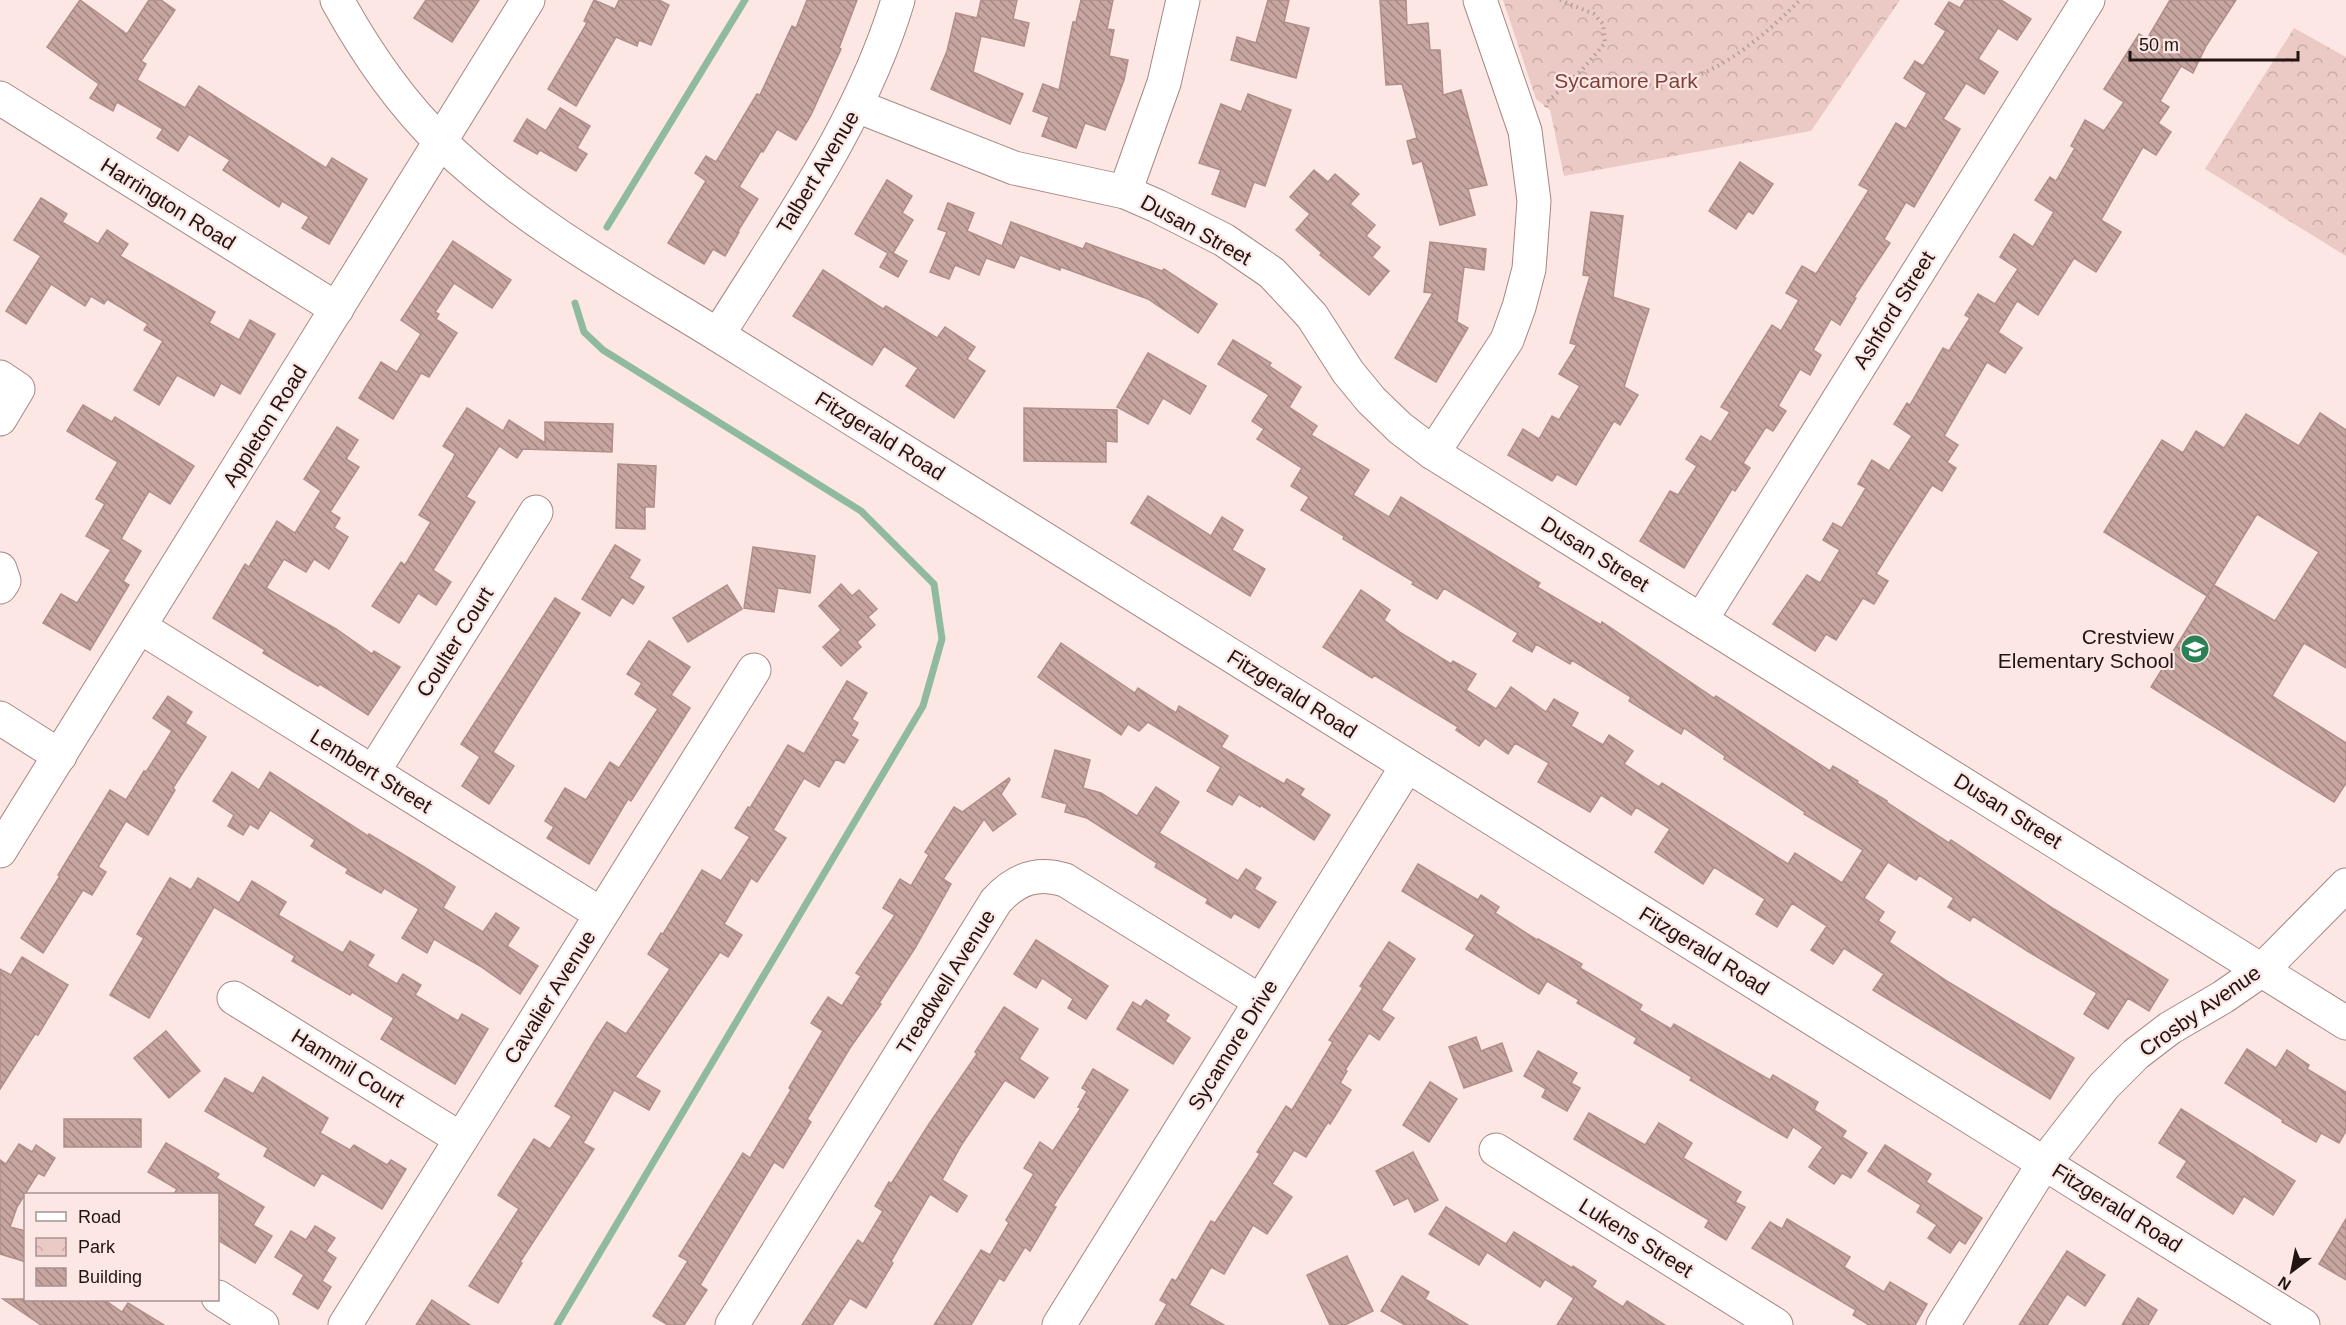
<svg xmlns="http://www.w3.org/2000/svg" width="2346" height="1325" viewBox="0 0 2346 1325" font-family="Helvetica,sans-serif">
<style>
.park{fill:url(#park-crowns)}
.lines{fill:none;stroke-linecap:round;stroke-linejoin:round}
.stream{stroke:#90baa0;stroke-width:7}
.building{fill:url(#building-back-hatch);stroke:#b08f8a;stroke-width:1.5}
.minor-casing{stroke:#a78782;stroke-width:35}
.major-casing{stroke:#a78782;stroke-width:35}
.path{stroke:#b19f9c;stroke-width:4;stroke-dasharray:1.5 4.5;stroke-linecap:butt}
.minor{stroke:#fff;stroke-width:33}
.major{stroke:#fff;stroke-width:33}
.labels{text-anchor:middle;stroke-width:4.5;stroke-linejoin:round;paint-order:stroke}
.park-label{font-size:21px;fill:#7f4139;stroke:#fde7e4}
.street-label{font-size:21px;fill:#201412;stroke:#fde7e4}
.poi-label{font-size:21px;fill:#201412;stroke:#fde7e4;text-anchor:end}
</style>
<defs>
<pattern id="park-crowns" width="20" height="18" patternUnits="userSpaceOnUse" patternTransform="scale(1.5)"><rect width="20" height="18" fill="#ebc9c4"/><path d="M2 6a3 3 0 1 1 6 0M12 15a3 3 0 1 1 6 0" fill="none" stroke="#c9aca7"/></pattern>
<pattern id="building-back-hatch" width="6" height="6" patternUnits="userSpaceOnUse" patternTransform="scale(1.5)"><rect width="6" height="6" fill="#c7a5a0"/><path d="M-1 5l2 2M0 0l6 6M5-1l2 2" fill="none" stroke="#a18581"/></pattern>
</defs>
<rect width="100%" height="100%" fill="#fde7e4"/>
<!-- park -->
<g class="park">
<polygon points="1503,0 1900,0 1811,131 1564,176 1550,110 1536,99"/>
<polygon points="2294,28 2346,57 2346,256 2205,169"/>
</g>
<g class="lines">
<!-- stream -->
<g class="stream">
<polyline points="607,227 745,0"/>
<polyline points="557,1325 923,706 942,639 934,584 861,511 603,350 584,332 575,303"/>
</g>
</g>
<!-- building -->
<g class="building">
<polygon points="80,0 127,34 149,0 161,0 175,10 141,61 146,64 137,80 185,108 199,86 326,168 332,158 367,179 329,244 302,228 309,217 282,201 279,207 223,170 230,160 189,134 178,151 157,138 163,129 117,102 113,111 90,98 99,84 47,47"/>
<polygon points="426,0 479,0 452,42 414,18"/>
<polygon points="594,0 615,9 619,0 659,0 669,5 651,45 639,40 637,46 616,37 576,106 548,89 587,23 584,21"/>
<polygon points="807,0 857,0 839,48 841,49 811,115 796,140 777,129 763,152 761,151 739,187 758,199 738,231 739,232 725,256 713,249 704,264 668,243 706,181 695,173 706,156 716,162 757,94 760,95 792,26 796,28"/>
<polygon points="981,0 1017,0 1013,19 1029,23 1024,46 981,36 973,72 1023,94 1010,124 931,89 947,51 956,13 977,18"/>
<polygon points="1081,0 1113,0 1107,29 1114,30 1109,56 1128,60 1124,80 1105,130 1085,123 1076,148 1042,136 1049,117 1033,111 1043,84 1059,90 1073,22 1076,22"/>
<polygon points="1268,0 1289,0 1284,22 1309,28 1296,78 1231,60 1237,37 1256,43"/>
<polygon points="1380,0 1406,0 1407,25 1428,23 1430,50 1440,50 1443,95 1461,90 1487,185 1468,189 1475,215 1440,225 1422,161 1413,164 1407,141 1417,138 1402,84 1386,85"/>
<polygon points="1965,0 2001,0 2031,19 2017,40 1998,28 1978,59 1998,72 1984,94 1966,83 1943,119 1960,129 1914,207 1906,202 1884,239 1890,243 1854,297 1856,298 1840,325 1831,319 1813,350 1821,355 1810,375 1800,369 1778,406 1786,411 1773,431 1766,427 1743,463 1750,468 1735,491 1732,489 1684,568 1640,541 1670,491 1678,495 1697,466 1686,459 1701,436 1711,442 1730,412 1721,407 1772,325 1781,331 1799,300 1786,293 1802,266 1816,274 1869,190 1859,185 1896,123 1906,129 1927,93 1904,78 1915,61 1923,66 1946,31 1935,24 1949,2 1960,8"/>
<polygon points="2170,0 2236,0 2206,46 2193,73 2181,66 2160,101 2169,107 2158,123 2171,132 2156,155 2143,147 2101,220 2121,232 2096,272 2074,258 2038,315 2017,301 1998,332 2022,348 2005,373 1987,362 1944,436 1958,445 1947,462 1956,468 1942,491 1932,485 1897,540 1876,574 1888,581 1874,604 1863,598 1836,640 1826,634 1815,651 1773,624 1807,575 1820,583 1840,550 1823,540 1833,523 1842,528 1866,488 1858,484 1872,460 1889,471 1912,436 1894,424 1907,403 1910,405 1943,348 1949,351 1970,318 1965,315 1978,294 1995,304 2018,269 2000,257 2014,234 2033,247 2054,212 2035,200 2050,177 2056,181 2075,148 2071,146 2085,120 2104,131 2124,102 2104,89 2139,34 2147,39"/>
<polygon points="1248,94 1291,110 1265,186 1254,182 1245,207 1212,194 1221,170 1199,163 1221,104 1241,112"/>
<polygon points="560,108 590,126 577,148 587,154 576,171 540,150 537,154 514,141 527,119 546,131"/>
<polygon points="1740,162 1773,184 1753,214 1748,211 1736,229 1709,211"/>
<polygon points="1314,170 1328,182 1335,174 1359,194 1350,204 1375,225 1366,236 1380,247 1372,257 1389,271 1369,295 1320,255 1322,253 1296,230 1310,214 1290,197"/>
<polygon points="887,180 912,196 902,213 913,220 893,253 907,261 898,277 880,267 888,253 855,234"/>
<polygon points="41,198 67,214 62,222 98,244 107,230 128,244 120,256 215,312 209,323 239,340 250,320 275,334 240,394 221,383 214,396 177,375 159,405 134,390 163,341 144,330 148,324 107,299 104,304 91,296 85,306 51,284 26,324 6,311 41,256 14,240"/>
<polygon points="948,203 974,213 967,231 1002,246 1011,222 1083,249 1086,243 1162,271 1164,269 1217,304 1198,333 1148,299 1061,267 1060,270 1020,255 1014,268 986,258 979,275 955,265 949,279 930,272 947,232 938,229"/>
<polygon points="1591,212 1623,216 1613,297 1649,309 1624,387 1638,395 1620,425 1614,421 1576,485 1557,474 1552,481 1508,455 1523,429 1539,439 1552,416 1559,420 1580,386 1559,374 1577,345 1570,343 1590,276 1583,275"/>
<polygon points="453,241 511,280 492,308 454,283 435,312 439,314 436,319 457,333 429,377 421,373 393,419 359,398 381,362 397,372 421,334 401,320"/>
<polygon points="1430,242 1486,249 1484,270 1464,267 1457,322 1468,328 1436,382 1395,358 1433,293 1424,292"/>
<polygon points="823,270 883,309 886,306 937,338 945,327 975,347 967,359 985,371 954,418 906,386 918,368 884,346 872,365 793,316"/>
<polygon points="1233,340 1271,363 1269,366 1301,387 1289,407 1317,426 1311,435 1369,470 1353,495 1389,517 1401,497 1540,583 1537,587 1601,625 1602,622 1714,698 1716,696 1830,771 1833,766 1858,781 1857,783 1887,801 1886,802 1949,843 1951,840 2054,909 2168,980 2149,1011 2128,998 2108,1029 2084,1014 2097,993 2029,952 1973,916 1970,921 1948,907 1954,898 1919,875 1916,880 1888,862 1864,898 1884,912 1878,921 1895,932 1889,942 1950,983 2074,1058 2050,1099 1873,990 1884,974 1844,948 1833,964 1811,950 1827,926 1792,903 1777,927 1756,914 1765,899 1714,867 1703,884 1655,852 1670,829 1636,807 1631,815 1601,795 1590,812 1538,782 1549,763 1515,743 1508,754 1485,738 1479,746 1456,730 1458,727 1374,675 1372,678 1323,647 1361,590 1390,610 1384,620 1401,633 1451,664 1453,661 1476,674 1466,690 1496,709 1511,687 1546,712 1554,699 1578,713 1571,726 1603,745 1609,735 1633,751 1624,764 1659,787 1662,783 1788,864 1795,853 1842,883 1863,850 1804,814 1805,812 1724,759 1725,756 1684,728 1681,734 1629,701 1631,697 1572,660 1570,664 1536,644 1532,652 1513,641 1518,633 1444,588 1437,599 1412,584 1414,582 1343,539 1344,536 1301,510 1309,497 1291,486 1302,468 1257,439 1264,429 1252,421 1269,395 1218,364"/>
<polygon points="1148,353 1206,386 1190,414 1163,398 1148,424 1117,407"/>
<polygon points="83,405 112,422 115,417 194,466 170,504 149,491 121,539 141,551 123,581 129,585 90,650 43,623 61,594 77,603 111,550 86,536 105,504 96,499 118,462 67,431"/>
<polygon points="467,408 503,431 509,420 545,443 545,422 613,424 612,452 523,449 517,458 499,446 466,497 475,502 433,570 451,582 436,605 418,593 399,623 372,606 401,562 405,565 431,522 419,515 453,459 455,454 443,446"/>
<polygon points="1024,408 1117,410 1117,442 1106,441 1106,462 1024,461"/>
<polygon points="2320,413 2346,430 2346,668 2304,643 2272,696 2346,743 2346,783 2334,802 2151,687 2214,585 2275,621 2319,552 2257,514 2207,596 2104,532 2162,440 2183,453 2196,431 2224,448 2246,414 2299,446"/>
<polygon points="337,427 358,440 346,459 359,467 330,512 340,518 334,528 348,537 329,569 314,559 306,572 284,559 266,588 336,629 372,654 374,651 400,667 368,715 320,684 318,686 294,672 263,653 265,650 213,618 245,564 249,567 277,521 295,533 321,491 304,479"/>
<polygon points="618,464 656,466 654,507 645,507 645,529 616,528"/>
<polygon points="1148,496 1211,536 1222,517 1243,530 1232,550 1265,569 1250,596 1131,523"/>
<polygon points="615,545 640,560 629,578 644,587 633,604 622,597 610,616 582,599"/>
<polygon points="753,547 815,556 810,593 778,588 774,612 744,608"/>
<polygon points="841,584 852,596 859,590 877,609 868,617 875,625 857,642 861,647 841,666 823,647 841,630 819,606"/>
<polygon points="727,585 742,609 688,642 673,618"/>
<polygon points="555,598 580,613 493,752 514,766 489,804 462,786 480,757 461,744"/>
<polygon points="649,641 690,667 671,695 690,708 631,801 628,799 589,864 547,838 554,827 545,821 565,788 586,800 610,762 619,768 658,709 635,694 642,683 627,674"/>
<polygon points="1061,643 1135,693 1138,688 1176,713 1179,706 1228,736 1221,747 1284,784 1287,779 1304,789 1300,795 1330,815 1314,840 1261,805 1260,807 1239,794 1232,805 1207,791 1221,767 1148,722 1139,731 1128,724 1121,735 1038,677"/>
<polygon points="847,681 867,693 852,719 858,723 851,736 858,740 844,763 836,759 819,787 804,778 773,830 786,838 757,882 751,878 724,924 742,935 728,957 720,952 635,1077 660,1091 649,1110 614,1090 583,1143 594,1149 520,1262 522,1263 498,1303 469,1286 519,1209 498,1195 534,1139 550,1149 572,1116 555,1106 595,1040 607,1022 626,1034 670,969 648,954 661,933 663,934 702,870 721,881 750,837 735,828 748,807 750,808 788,745 804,754"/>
<polygon points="168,696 192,712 185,723 206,737 173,788 175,790 148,835 126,821 98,867 106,872 92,895 83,890 43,953 21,938 60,876 58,875 110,790 126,800 144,771 146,772 172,731 153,718"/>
<polygon points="1055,750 1090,760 1083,788 1101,793 1137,816 1156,787 1179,802 1159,833 1238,881 1246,869 1261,878 1254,889 1276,902 1259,928 1234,913 1231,918 1206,903 1208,899 1155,867 1157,863 1087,818 1065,812 1067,804 1042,797"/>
<polygon points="232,772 259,790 270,772 368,836 369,834 424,867 455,887 443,908 483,932 496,913 519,928 507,946 538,966 520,994 480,966 434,939 427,953 402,938 419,909 384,888 381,893 346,873 348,869 311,846 315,840 270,810 258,829 250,824 243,835 228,826 234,815 213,801"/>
<polygon points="1009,778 1010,780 1001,794 1016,814 993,831 984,819 943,879 951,884 915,948 879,1003 881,1004 850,1048 807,1119 811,1122 783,1168 774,1162 700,1285 707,1290 684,1325 668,1325 653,1316 688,1261 679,1256 743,1153 750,1158 791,1090 789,1088 823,1031 811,1023 828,997 842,1006 861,976 856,973 895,915 883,908 900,879 911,886 929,855 925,852 954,807 962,812"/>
<polygon points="1418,864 1478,900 1481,895 1499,907 1495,913 1537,940 1538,939 1582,964 1580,968 1642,1005 1639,1010 1671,1029 1674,1024 1770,1080 1773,1075 1818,1102 1814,1110 1846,1131 1842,1137 1867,1153 1851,1178 1842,1173 1834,1184 1809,1167 1823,1147 1793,1127 1787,1138 1690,1080 1692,1077 1634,1043 1637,1038 1577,1003 1579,1000 1547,981 1539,994 1466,949 1475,935 1402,891"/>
<polygon points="170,878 191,890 198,878 239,903 252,881 286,902 278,915 343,953 350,941 374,955 367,966 397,984 403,974 421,985 415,995 458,1021 462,1014 488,1029 455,1084 381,1039 394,1018 352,992 350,995 292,961 295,956 214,907 149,1018 110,995 144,938 137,934"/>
<polygon points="1036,940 1108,986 1086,1019 1068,1008 1073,999 1042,978 1036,988 1014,974"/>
<polygon points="1389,942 1415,959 1381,1010 1394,1018 1379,1040 1369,1033 1345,1070 1347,1071 1340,1083 1351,1090 1330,1124 1328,1122 1306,1157 1294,1150 1272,1184 1292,1197 1267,1234 1253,1225 1224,1274 1211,1267 1189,1305 1224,1325 1155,1325 1167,1304 1160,1300 1172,1279 1176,1281 1211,1221 1215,1223 1260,1154 1257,1152 1286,1106 1292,1110 1333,1042 1329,1040 1363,988 1360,986"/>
<polygon points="22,957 68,985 38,1035 35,1034 0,1089 0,969 11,975"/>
<polygon points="1146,1000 1169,1015 1165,1021 1190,1038 1173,1064 1117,1029 1133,1002 1141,1007"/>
<polygon points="1004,1007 1038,1029 1019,1059 1048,1078 1034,1098 1005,1080 962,1144 942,1180 967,1196 957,1212 930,1194 891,1261 893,1263 866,1308 850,1298 832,1325 802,1325 858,1240 863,1244 883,1211 875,1206 889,1182 891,1184 929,1124 977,1054 975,1052"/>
<polygon points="166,1031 200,1071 169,1098 134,1058"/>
<polygon points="1476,1037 1481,1051 1502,1043 1512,1071 1464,1088 1449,1047"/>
<polygon points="2247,1049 2276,1068 2287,1050 2309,1065 2307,1069 2346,1092 2346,1131 2339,1143 2321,1133 2316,1142 2282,1122 2283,1120 2225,1083"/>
<polygon points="1538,1051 1577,1073 1571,1083 1580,1088 1567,1111 1542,1097 1546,1089 1524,1076"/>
<polygon points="1093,1069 1128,1090 1053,1206 1056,1207 1030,1251 1025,1247 1004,1281 999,1278 971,1325 934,1325 981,1250 990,1255 1009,1223 1006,1220 1034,1174 1024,1168 1040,1142 1053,1151 1081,1108 1078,1107 1087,1091 1082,1088"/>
<polygon points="263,1077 328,1118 320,1133 350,1150 354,1145 387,1165 391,1160 406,1169 382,1209 322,1173 314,1186 264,1156 268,1148 205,1111 225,1078 253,1094"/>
<polygon points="1430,1082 1457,1099 1429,1142 1403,1125"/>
<polygon points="2181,1109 2295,1181 2273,1215 2244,1196 2233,1214 2177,1177 2187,1161 2159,1143"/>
<polygon points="1589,1113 1645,1145 1659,1123 1692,1143 1683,1158 1741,1192 1735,1202 1745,1207 1726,1240 1705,1227 1709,1220 1574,1139"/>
<rect x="64" y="1119" width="77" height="28"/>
<polygon points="166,1143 219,1174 216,1178 264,1207 253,1225 272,1236 255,1263 218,1240 218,1194 174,1194 177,1189 148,1172"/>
<polygon points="19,1144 32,1152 36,1145 55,1158 44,1176 38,1173 17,1207 10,1227 26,1231 26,1262 0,1254 0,1160 6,1164"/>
<polygon points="1885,1145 1931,1174 1926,1182 1982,1218 1965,1244 1959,1240 1950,1253 1928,1238 1937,1225 1917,1212 1921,1205 1868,1171"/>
<polygon points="1413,1152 1438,1200 1415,1212 1408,1198 1394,1205 1376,1171"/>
<polygon points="1446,1207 1506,1244 1514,1232 1572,1268 1573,1266 1596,1281 1592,1287 1623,1307 1627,1301 1665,1325 1557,1325 1574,1298 1545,1279 1540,1287 1487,1252 1479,1265 1429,1234"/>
<polygon points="1787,1219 1850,1257 1844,1267 1884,1292 1890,1282 1927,1304 1915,1325 1869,1325 1853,1315 1856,1310 1752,1248 1770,1222 1782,1229"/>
<polygon points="2346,1219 2346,1280 2319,1264"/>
<polygon points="315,1226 335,1238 326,1251 336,1258 322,1281 331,1287 318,1309 293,1294 304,1275 275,1257 291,1231 306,1240"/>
<polygon points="2067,1251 2105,1275 2085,1306 2067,1294 2047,1325 2019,1325"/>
<polygon points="1347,1256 1373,1311 1345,1325 1330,1325 1307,1275"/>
<polygon points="1402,1276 1429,1292 1425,1299 1468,1325 1405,1325 1381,1311"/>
<polygon points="2138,1298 2157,1310 2148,1325 2122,1325"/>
<polygon points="3,1299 103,1299 122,1312 128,1303 164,1325 41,1325"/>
<polygon points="432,1300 441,1306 470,1325 416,1325"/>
</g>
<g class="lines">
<!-- minor casing -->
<g class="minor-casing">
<g id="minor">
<polyline points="0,98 337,309"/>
<polyline points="857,106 1014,168 1125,192 1157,206 1224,240 1272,273 1312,316 1348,372 1371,400 1400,428 1433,453 2346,1023"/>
<polyline points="1125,192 1164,83 1183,0"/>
<path d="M718,335C785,227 861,123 898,0"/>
<polyline points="0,377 18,389 0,419"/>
<polyline points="1433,453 1507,340 1519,307 1529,269 1534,201 1525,131 1480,0"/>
<polyline points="0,569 4,581 0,587"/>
<polyline points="1701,620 2088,0"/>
<polyline points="140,627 601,914"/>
<polyline points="0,718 60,756"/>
<polyline points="373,772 536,512"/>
<polyline points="0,851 528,0"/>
<polyline points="234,998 461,1139"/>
<polyline points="1496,1150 1776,1325"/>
<polyline points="218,1297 262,1325"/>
<polyline points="345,1325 754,670"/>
<path d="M732,1325L996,901C1016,879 1037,871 1065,880L1260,1001"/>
<polyline points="1943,1325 2044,1163 2104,1086 2136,1054 2170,1028 2223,997 2262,970 2346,885"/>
</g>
</g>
<!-- major casing -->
<g class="major-casing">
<g id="major">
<path d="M337,0C365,51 400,102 442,143C523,221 622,276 718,335L2303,1325"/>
<polyline points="1059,1325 1407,766"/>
</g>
</g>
<!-- path -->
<g class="path">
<path d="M1565,86C1601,85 1639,88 1675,82C1721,74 1768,32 1800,0"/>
<polyline points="1546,107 1547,102 1581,71 1605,43 1603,24 1594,14 1560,0"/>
</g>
<!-- minor -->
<use href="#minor" class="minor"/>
<!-- major -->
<use href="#major" class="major"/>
</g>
<!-- icons -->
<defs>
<g id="school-disc" transform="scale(1.5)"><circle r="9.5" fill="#2a8156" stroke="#fde7e4"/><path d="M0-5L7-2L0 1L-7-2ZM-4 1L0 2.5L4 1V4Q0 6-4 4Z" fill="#fff"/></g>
</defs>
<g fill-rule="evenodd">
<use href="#school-disc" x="2195" y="649"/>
</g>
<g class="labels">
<!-- park labels -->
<g class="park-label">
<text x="1626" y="88">Sycamore Park</text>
</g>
<!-- street labels -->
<g class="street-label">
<text transform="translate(818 172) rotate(-59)" y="7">Talbert Avenue</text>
<text transform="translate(168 204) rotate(32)" y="7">Harrington Road</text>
<text transform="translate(1196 230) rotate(29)" y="7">Dusan Street</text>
<text transform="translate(1894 310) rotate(-58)" y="7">Ashford Street</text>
<text transform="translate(265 426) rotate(-58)" y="7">Appleton Road</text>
<text transform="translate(880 436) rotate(32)" y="7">Fitzgerald Road</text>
<text transform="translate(1595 554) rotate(32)" y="7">Dusan Street</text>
<text transform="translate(455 642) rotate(-58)" y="7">Coulter Court</text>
<text transform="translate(1292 694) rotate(32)" y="7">Fitzgerald Road</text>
<text transform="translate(371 771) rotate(32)" y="7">Lembert Street</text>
<text transform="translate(2008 811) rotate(32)" y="7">Dusan Street</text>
<text transform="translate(1704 951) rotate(32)" y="7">Fitzgerald Road</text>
<text transform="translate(946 982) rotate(-58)" y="7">Treadwell Avenue</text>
<text transform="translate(550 997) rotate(-58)" y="7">Cavalier Avenue</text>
<text transform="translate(2200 1011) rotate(-35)" y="7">Crosby Avenue</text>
<text transform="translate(1233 1045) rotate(-58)" y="7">Sycamore Drive</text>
<text transform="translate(348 1068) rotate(32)" y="7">Hammil Court</text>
<text transform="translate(2117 1208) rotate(32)" y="7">Fitzgerald Road</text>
<text transform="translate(1636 1238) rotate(32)" y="7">Lukens Street</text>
</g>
<!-- poi labels -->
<g class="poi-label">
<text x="2174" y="644">Crestview<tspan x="2174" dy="24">Elementary School</tspan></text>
</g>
</g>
<!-- legend -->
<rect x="24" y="1193" width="195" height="108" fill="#fde7e4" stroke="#a59390" stroke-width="1.5"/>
<rect x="36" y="1212" width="30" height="9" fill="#ffffff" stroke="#a59390" stroke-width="1.5"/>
<text x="78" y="1223" font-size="18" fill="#201412">Road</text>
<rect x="36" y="1238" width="30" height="18" fill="url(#park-crowns)" stroke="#a59390" stroke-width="1.5"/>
<text x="78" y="1253" font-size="18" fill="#201412">Park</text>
<rect x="36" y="1268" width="30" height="18" fill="url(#building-back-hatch)" stroke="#a59390" stroke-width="1.5"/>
<text x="78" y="1283" font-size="18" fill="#201412">Building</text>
<!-- north arrow -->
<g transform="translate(2292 1271) rotate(212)" stroke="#fde7e4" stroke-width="4.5" paint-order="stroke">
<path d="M0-4.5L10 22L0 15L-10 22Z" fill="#201412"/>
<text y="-9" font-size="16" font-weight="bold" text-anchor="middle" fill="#201412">N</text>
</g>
<!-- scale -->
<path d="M2130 51v9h168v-9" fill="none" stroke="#201412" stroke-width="3"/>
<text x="2139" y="51" font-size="18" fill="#201412" stroke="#fde7e4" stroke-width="4.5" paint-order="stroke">50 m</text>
</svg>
